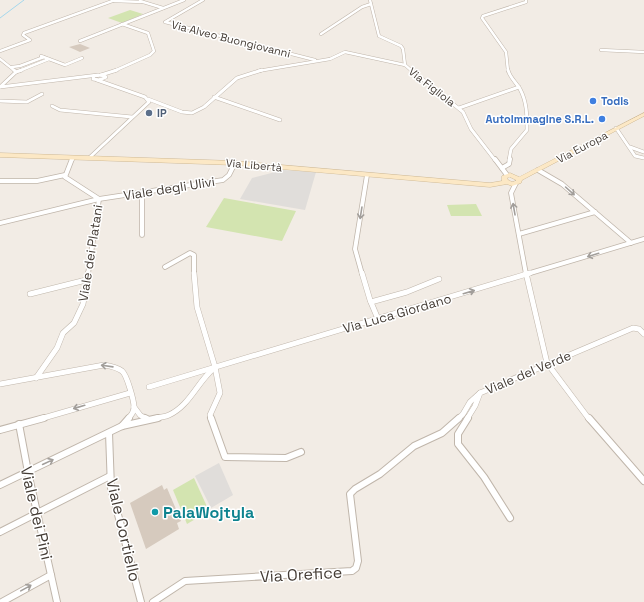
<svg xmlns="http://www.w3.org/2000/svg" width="644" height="602" viewBox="0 0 644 602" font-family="'Space Grotesk',sans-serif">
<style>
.green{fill:#d3e4b0}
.parking{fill:#e0ddda}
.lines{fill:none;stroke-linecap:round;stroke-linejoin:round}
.stream{stroke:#a4d7ec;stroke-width:1}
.building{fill:#d6cabe}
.street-far4-casing{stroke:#c0b6ab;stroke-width:3.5}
.street-far3-casing{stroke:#c0b6ab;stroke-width:4}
.street-far2-casing{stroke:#c0b6ab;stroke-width:5.5}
.street-far1-casing{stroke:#c0b6ab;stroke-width:6}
.street-casing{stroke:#c0b6ab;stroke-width:8}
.secondary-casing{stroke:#cfba97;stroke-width:1}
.street-far4{stroke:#fff;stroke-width:2.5}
.street-far3{stroke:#fff;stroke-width:3}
.street-far2{stroke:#fff;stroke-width:4}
.street-far1{stroke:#fff;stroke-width:5}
.street{stroke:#fff;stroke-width:6}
.secondary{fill:#fce8c5;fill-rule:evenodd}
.oneway{stroke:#a29e9a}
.shop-dot{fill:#3f7fe0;stroke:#fff;stroke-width:1.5}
.service-dot{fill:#5c6f8a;stroke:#fff;stroke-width:1.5}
.culture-dot{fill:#0f9aa8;stroke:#fff;stroke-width:1.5}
.labels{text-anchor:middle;stroke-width:3;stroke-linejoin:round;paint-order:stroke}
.far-street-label{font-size:11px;fill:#443c35;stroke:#fff}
.far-shop-label{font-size:11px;font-weight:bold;fill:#366cbe;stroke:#fff;text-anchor:start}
.far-service-label{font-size:11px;font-weight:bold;fill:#4e5e75;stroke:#fff;text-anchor:start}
.street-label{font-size:13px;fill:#443c35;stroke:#fff}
.near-culture-label{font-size:16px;font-weight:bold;fill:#0d838f;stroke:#fff;text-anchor:start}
.near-street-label{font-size:16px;fill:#443c35;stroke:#fff}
</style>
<rect width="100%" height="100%" fill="#f2ece5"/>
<!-- green -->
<g class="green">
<polygon points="130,10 143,14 122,23 108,18"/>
<polygon points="224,198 296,211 282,241 206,227"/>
<polygon points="476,204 482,216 451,216 447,205"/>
<polygon points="194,478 209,511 187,524 173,490"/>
</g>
<!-- parking -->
<g class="parking">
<polygon points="283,170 316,172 305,210 240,199 252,178"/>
<polygon points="219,463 233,495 211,508 195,476"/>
</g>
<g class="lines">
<!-- stream -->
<polyline class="stream" points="0,18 24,0"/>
</g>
<!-- building -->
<g class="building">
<polygon points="80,44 90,48 80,52 69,47"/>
<polygon points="162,485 164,490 167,488 181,521 177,523 179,529 146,549 130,503"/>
</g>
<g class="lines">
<!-- street-far4 casing -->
<g class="street-far4-casing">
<g id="street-far4">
<polyline points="203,0 165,22 315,60"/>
<polyline points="370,0 379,36 401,46 403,49 405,65 412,71"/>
<polyline points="114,1 143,2"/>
<polyline points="140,1 163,8"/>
<polyline points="321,34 362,7 371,4"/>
<polyline points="80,41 184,0"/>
<polyline points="601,50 644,52"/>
<polyline points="0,51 30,40 23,35 24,33 115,0"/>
<polyline points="41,56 65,65 82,58"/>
<polyline points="0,59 15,71"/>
<polyline points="12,67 20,66 44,57"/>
<polyline points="19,71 49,59"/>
<polyline points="114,71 150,55 154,51 148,33 122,24"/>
<polyline points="258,71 330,59 345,52 405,65"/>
<polyline points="508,71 506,52 482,18 483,16 526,2 526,0"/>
</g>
</g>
<!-- street-far3 casing -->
<g class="street-far3-casing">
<g id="street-far3">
<polyline points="411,70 463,112 471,129 495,160"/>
<path d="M508,70C510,78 516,82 520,89C527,102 527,115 527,130L511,149L509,160"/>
<polyline points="16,72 22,70"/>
<polyline points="101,75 117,70"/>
<polygon points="101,75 106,77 99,80 93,79 94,76"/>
<polyline points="0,87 16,72 14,70"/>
<polyline points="0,87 98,75"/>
<polyline points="214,97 280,120"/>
<polyline points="148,99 182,112 192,113 204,107 237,78 262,70"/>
<polyline points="0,101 27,102 42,94"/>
<polyline points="52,106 60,110 132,117"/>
<polyline points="459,108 519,87"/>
<polyline points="616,128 635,156 644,158"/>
<polyline points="630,147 644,152"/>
<polyline points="89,158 149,102 145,97 97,80"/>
<polyline points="72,160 73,158"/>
</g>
</g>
<!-- street-far2 casing -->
<g class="street-far2-casing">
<g id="street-far2">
<polyline points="72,159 65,177 99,199 88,274"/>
<polyline points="495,159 507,175"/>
<polyline points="502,168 509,164 510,159"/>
<polyline points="538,170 562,184 631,243"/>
<polyline points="0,181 37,181 65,175"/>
<polyline points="516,183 511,193 526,274"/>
<polyline points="142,192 142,235"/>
<polyline points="0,223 99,199 223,180 229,175 235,163"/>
<polyline points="519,234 595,212"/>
<polyline points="165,267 190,253 194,255 194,274"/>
<polyline points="362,274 355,249 367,175"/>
<polyline points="527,274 644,239"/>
</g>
</g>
<!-- street-far1 casing -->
<g class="street-far1-casing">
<g id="street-far1">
<polyline points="194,273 197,307 215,367 220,393 210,415 211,419"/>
<polyline points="362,273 370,300 378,319"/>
<polyline points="526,273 547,363 589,419"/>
<polyline points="30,294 86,280"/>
<polyline points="371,302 407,292 439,279"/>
<polyline points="36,378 57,348 63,333 74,323 83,304 88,273"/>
<path d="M0,384L104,365C110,366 118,368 122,371C127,375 134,401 134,407C134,413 131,415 128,419"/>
<polyline points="149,387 530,273"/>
<polyline points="134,407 140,415 146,419"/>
<polyline points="40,419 130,393"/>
<path d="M154,419C159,417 165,417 169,415C189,406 197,383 213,369"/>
<polyline points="458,419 463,414 470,402 480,393"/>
<polyline points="467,419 475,406 480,393 633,328 639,329 644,334"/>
</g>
</g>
<!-- street casing -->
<g class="street-casing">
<g id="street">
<polyline points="145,418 147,419"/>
<polyline points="211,418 225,457 286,458 301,452"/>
<polyline points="468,418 458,434 458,444 484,477 510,518"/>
<polyline points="589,418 644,481"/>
<polyline points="19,424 28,472 57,602"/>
<polyline points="122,426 129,418"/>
<polyline points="0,430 44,418"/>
<polyline points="109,433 111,488 141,602"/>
<polyline points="0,485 122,426 158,418"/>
<polyline points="0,532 110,476"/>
<polyline points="2,602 51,575"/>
<polyline points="153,602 185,581 352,571 356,568 358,561 350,494 355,489 380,474 414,446 442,433 459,418"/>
</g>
</g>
<!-- secondary casing -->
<g class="secondary-casing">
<path id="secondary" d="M644,113V116L522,180L521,183L512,186L507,184L490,187L235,165L0,157V153L235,161L490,183L502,181V176L510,173L519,177ZM510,177L516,180V181L512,182L508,180L507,178Z"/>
</g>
<!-- street-far4 -->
<use href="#street-far4" class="street-far4"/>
<!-- street-far3 -->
<use href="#street-far3" class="street-far3"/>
<!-- street-far2 -->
<use href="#street-far2" class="street-far2"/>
<!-- street-far1 -->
<use href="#street-far1" class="street-far1"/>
<!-- street -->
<use href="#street" class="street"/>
<!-- secondary -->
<use href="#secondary" class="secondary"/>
</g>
<!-- one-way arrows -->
<defs><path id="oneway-shaft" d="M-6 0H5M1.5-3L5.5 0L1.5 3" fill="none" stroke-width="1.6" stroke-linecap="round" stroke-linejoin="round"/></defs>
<g class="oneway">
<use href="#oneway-shaft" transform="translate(570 191) rotate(42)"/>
<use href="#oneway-shaft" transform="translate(514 209) rotate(-100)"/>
<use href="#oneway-shaft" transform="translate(361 213) rotate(99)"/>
<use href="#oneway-shaft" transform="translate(593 255) rotate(163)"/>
<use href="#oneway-shaft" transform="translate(469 292) rotate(-16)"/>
<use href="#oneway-shaft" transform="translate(107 366) rotate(-172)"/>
<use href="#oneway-shaft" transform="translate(79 407) rotate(164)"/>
<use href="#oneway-shaft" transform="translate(48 462) rotate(-25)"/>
<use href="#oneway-shaft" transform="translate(26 588) rotate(-29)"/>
</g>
<!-- markers -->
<g class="shop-dot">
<circle cx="593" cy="101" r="4"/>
<circle cx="602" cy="119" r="4"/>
</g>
<circle class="service-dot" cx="149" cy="113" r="4"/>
<circle class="culture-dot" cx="155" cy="512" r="4"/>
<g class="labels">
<!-- far-street labels -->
<g class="far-street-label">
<text transform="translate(231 39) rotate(14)" y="4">Via Alveo Buongiovanni</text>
<text transform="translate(432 87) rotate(38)" y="4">Via Figliola</text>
<text transform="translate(582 147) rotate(-28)" y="4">Via Europa</text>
<text transform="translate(254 165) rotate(5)" y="4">Via Libertà</text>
</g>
<!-- far-shop labels -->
<g class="far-shop-label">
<text x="601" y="105">Todis</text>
<text x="594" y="123" text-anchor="end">Autoimmagine S.R.L.</text>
</g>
<!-- far-service labels -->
<g class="far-service-label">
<text x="157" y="117">IP</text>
</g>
<!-- street labels -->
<g class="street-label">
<text transform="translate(169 188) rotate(-9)" y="5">Viale degli Ulivi</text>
<text transform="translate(90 253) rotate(-81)" y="5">Viale dei Platani</text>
<text transform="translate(397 313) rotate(-16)" y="5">Via Luca Giordano</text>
<text transform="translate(528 372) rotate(-23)" y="5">Viale del Verde</text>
</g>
<!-- near-culture labels -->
<g class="near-culture-label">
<text x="163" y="518">PalaWojtyla</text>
</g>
<!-- near-street labels -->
<g class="near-street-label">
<text transform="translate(37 513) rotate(77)" y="6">Viale dei Pini</text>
<text transform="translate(124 530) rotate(77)" y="6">Viale Cortiello</text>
<text transform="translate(301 574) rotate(-3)" y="6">Via Orefice</text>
</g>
</g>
</svg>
